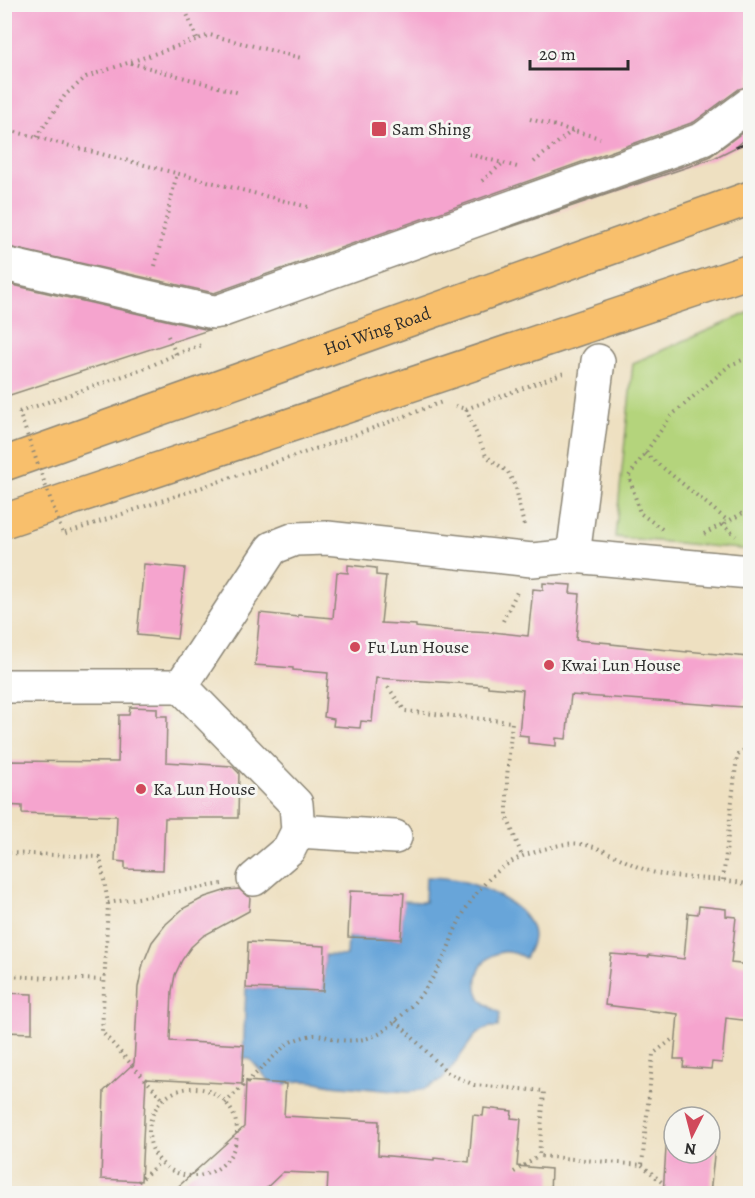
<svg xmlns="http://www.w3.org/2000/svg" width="755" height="1198" viewBox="0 0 755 1198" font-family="Alegreya,serif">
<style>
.green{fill:#b4d47b;stroke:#708053;stroke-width:1.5}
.water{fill:#67a5d9;stroke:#496882;stroke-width:1.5}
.building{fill:#f5a4ce}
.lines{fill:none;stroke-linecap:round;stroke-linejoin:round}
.minor-casing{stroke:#8c8676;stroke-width:36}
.major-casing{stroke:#8c8676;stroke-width:36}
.path{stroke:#8c8676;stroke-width:4;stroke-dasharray:1.5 4.5;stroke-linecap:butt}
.minor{stroke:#fff;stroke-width:33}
.major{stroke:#f8bf6c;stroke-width:33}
.tram{stroke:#2b2b2b;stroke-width:1.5}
.minor-bridge-casing{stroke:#8c8676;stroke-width:36;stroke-linecap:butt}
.path-bridge{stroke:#8c8676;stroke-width:4;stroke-dasharray:1.5 4.5;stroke-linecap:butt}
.minor-bridge{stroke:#fff;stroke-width:33}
.poi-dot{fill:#d1495b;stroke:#f6f6f2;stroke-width:2}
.labels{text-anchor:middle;stroke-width:6;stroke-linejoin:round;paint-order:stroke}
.poi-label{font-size:18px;fill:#2b2b2b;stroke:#f6f6f2;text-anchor:start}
.street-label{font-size:18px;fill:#2b2b2b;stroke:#f6f6f2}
</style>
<rect width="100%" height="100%" fill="#f6f6f2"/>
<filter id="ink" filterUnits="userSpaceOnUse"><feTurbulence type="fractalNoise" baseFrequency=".0167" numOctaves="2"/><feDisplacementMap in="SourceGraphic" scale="12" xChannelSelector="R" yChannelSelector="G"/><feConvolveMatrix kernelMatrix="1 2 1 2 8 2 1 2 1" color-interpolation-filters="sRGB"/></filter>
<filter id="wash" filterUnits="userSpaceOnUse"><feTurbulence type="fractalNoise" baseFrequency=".008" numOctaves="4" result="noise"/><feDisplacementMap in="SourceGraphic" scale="24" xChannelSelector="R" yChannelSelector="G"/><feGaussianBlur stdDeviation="1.35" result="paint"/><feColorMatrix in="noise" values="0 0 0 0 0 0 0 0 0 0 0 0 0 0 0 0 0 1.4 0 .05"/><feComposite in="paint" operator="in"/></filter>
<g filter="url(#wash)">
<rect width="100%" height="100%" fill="#eee0c1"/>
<!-- green -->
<polygon class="green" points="750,312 750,550 615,537 633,363"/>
<!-- water -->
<path class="water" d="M426,877C437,877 448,878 458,880C482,886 532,906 533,936C533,944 529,951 525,958C518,954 511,951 503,952C481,955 470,981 481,999C486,1006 493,1009 500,1013L498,1027H490L476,1034L448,1073L438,1082L424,1089L409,1092L394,1091L331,1085L317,1082L303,1081L289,1082L286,1084H272L250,1059H243L246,988L323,991L325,955L347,956L348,937L401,939L403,901L425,902Z"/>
<g id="blocks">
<!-- building -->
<g class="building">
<polygon points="4,4 750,4 750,86 739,89 694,122 214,293 4,246"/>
<polygon points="750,127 750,135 736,147 714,158 502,230 709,157"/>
<polygon points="4,283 209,330 4,397"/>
<polygon points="144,564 185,568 177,639 137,635"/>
<polygon points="348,565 376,568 376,575 386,576 381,623 416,625 416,627 454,631 493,633 493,632 528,636 533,589 543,590 543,583 571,585 570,593 580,594 576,640 611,643 611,644 687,652 687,651 748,657 747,665 750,665 750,700 744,699 743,707 571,695 566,739 556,738 556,746 528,743 528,736 519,735 523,690 488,687 488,685 376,678 372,722 361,721 360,728 333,726 334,719 324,717 328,673 293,670 293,668 255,665 260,613 298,617 298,615 333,618 337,572 348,573"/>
<polygon points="130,707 157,708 157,716 167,716 166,762 232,766 239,773 238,818 165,818 163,870 125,869 125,862 115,861 117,816 22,813 22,806 4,805 4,761 118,762 119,715 129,715"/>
<polygon points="239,889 247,896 250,897 249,911 203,936 191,947 182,960 175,975 172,991 170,1041 244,1045 242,1084 146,1079 141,1181 101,1179 104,1091 134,1063 138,987 143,964 152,942 166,924 184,908 205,897 227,890"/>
<polygon points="350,891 404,893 401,939 348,937"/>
<polygon points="699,906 726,909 726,916 736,917 731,963 750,965 750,1021 726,1018 722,1063 712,1062 711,1069 683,1067 684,1059 674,1059 678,1014 605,1005 611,954 649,957 649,955 684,959 688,913 698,914"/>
<polygon points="248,942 325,946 323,991 246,988"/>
<polygon points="4,993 32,994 32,1033 4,1032"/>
<polygon points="246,1081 286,1084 284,1116 379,1121 378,1155 434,1160 434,1158 469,1162 473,1115 483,1116 484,1108 512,1111 511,1118 521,1119 517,1166 551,1169 550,1194 327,1194 328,1174 283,1172 260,1194 170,1194 244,1127"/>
<polygon points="667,1133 674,1133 674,1153 710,1153 710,1136 716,1137 710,1194 663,1194"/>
</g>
</g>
</g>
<g filter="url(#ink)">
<use href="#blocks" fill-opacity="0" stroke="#8c8676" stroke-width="1.5"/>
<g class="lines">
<!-- minor casing -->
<g class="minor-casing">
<g id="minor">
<polyline points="573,556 598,361"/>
<polyline points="4,686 181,686 272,548 295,539 327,538 532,560 573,556 750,572"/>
<polyline points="181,686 296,804 298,831 289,849 254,879"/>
<polyline points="298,831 395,837"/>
</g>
</g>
<!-- major casing -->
<g class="major-casing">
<g id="major">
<path id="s1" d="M4,464L750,198"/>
<polyline points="4,521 750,271"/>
</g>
</g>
<!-- path -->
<g class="path">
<polyline points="183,4 197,39"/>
<polyline points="131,63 240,93"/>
<polyline points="530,119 600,138"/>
<polyline points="4,129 312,208"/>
<polyline points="37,137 65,95 86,77 210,35 301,58"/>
<polyline points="469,154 521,168"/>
<polyline points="534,162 573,130"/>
<polyline points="482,181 503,163"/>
<polyline points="155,266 177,173"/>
<polyline points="168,336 176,354"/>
<polyline points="455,406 466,409 486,456 508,472 516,488 524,526"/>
<polyline points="466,409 564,373"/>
<polyline points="19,412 146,368 176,354 202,345"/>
<polyline points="645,453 728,521"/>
<polyline points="722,524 736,536"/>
<polyline points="662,529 640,513 629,476 671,416 730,365 750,357"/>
<polyline points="704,534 743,513 750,508"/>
<polyline points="503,621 517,592"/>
<polyline points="388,687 405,711 512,722 507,777 507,817 522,856"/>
<polyline points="4,850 8,853 100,857 108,903 102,1032 163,1099"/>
<polyline points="723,880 737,756 750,745"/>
<polyline points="108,903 222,884"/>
<polyline points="4,976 104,980"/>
<polyline points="396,1021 448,1073 474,1085 544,1091 539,1156 642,1165 653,1054 674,1038"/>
<circle cx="193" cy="1132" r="44"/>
<path d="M225,1103L288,1043C297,1039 305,1036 314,1035C324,1035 332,1039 341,1040C354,1042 369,1039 381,1033C388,1028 395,1021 402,1015C421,997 435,977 446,953C450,945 452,936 456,928C470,898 491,869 523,856C530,853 537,852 544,849C556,846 568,842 580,844C607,847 630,867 656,873C687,880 720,877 750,885"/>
<polyline points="642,1165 665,1185"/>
<polyline points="514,1172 539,1156"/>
<polyline points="125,1194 160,1162"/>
</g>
<!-- minor -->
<use href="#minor" class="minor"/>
<!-- major -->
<use href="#major" class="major"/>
<!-- tram -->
<polyline class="tram" points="736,147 750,142"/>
<!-- minor-bridge casing -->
<g class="minor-bridge-casing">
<polyline id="minor-bridge" points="4,264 213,312 220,311 703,139 750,104"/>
</g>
<!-- path-bridge -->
<polyline class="path-bridge" points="19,412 63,534 336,442 442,402"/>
<!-- minor-bridge -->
<use href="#minor-bridge" class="minor-bridge"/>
</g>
</g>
<!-- markers -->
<g class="poi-dot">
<rect x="371" y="121" width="16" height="16" rx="3"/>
<circle cx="355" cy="647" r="6"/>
<circle cx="549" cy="665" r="6"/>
<circle cx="141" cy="789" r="6"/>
</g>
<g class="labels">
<!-- poi labels -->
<g class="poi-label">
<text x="392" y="135">Sam Shing</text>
<text x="367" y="653">Fu Lun House</text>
<text x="561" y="671">Kwai Lun House</text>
<text x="153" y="795">Ka Lun House</text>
</g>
<!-- street labels -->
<g class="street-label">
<text dy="6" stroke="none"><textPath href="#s1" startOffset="396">Hoi Wing Road</textPath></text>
</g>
</g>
<!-- margin -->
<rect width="755" height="1198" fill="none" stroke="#f6f6f2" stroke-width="24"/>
<!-- north arrow -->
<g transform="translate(692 1135) rotate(186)"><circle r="28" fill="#f6f6f2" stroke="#a5a5a2" stroke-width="1.5"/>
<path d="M0-4.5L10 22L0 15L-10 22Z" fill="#d1495b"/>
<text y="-9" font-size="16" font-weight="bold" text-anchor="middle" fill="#2b2b2b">N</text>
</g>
<!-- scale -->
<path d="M530 60v9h98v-9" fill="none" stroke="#2b2b2b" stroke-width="3"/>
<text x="539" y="60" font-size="18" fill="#2b2b2b" stroke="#f6f6f2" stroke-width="4.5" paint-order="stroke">20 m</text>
</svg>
